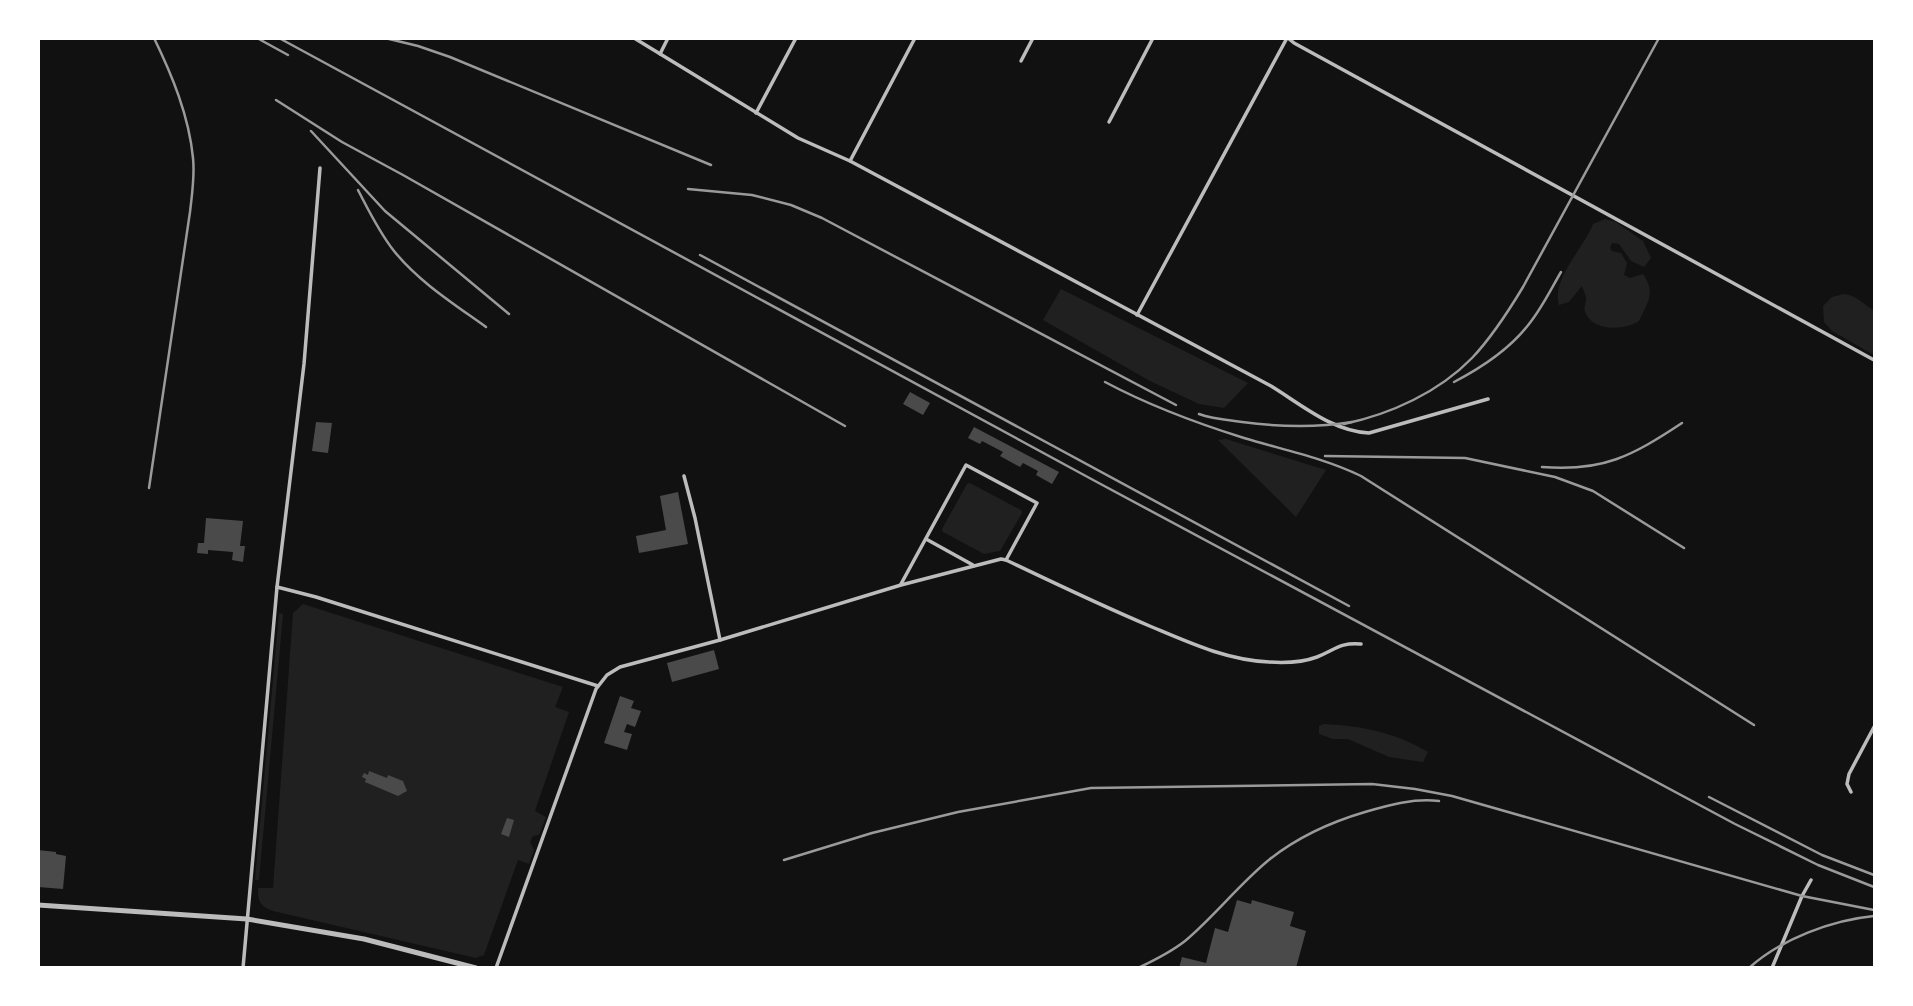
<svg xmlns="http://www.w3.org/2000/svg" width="1913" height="1006" viewBox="0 0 1913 1006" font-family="Lato,sans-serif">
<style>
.green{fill:#202020}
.building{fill:#4a4a4a}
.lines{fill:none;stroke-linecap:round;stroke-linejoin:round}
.minor{stroke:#bcbcbc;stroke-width:3.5}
.tertiary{stroke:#bcbcbc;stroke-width:5}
.rail{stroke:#9a9a9a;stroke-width:2.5}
</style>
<rect width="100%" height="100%" fill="#111"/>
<!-- green -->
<g class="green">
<path d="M1605,219L1616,222L1643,241L1651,258L1644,267L1631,261L1619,244L1612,243L1610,248L1612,251L1621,253L1627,263L1624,275L1630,278L1643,274C1656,293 1648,302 1639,321C1625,330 1595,332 1586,314C1582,307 1587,304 1586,297C1586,296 1582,287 1582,286L1569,302L1559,305C1551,279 1584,248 1593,224Z"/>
<polygon points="1061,289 1248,383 1224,408 1199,404 1150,381 1043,320"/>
<path d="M1844,294C1856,295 1865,305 1874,311V355L1832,331L1824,322L1823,306L1832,297Z"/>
<polygon points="1226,439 1326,470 1296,517 1218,440"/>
<polygon points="970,483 1021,510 1022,513 1000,551 984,554 943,532 942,529 967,484"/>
<path d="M303,604L563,687L555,707L569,712L535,811L546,817L539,835L533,836L530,842L534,850L529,864L518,860L484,955L476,958L273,911C260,906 258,902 258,888H273L293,613Z"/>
<polygon points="279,613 283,614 259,880 255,880"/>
<path d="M1324,724C1361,726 1395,732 1428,752L1423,762L1389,757L1348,739H1333L1319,734V726Z"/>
</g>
<!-- building -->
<g class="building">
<polygon points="910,392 930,403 923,415 903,404"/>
<polygon points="316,422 332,423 328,453 312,451"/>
<polygon points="974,427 1059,472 1052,484 1036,475 1038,471 1023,463 1020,467 1000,456 1003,452 982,441 980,444 968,438"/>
<polygon points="678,492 688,544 639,553 636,536 666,530 660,496"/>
<polygon points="206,518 243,521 240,546 245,546 243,562 232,560 233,552 208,550 208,554 197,553 198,543 204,543"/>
<polygon points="714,650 719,669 672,682 667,663"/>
<polygon points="620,696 634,701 631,708 641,711 635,727 627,724 624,732 632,734 627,750 604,743"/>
<polygon points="369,771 387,778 388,775 403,781 407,791 398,796 365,782 366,779 362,777 364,773 368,775"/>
<polygon points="507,818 514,820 509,837 501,834"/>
<polygon points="38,850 56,852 56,854 66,856 63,889 38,887"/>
<polygon points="1237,900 1251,904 1252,900 1294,912 1290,926 1306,931 1296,968 1179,968 1182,957 1206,963 1215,928 1228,932"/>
</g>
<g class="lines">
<!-- minor -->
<g class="minor">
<path d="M634,38L798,138L850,161L1271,386C1302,405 1332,431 1369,433L1488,399"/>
<polyline points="1288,38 1294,43 1874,360"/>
<polyline points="660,54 668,38"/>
<polyline points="1021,61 1033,38"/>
<polyline points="756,113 796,38"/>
<polyline points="1109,122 1153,38"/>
<polyline points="850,161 915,38"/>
<polyline points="1137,315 1287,38"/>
<polyline points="684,476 695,518 720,640"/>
<polyline points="926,539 973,565"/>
<polyline points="901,584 966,465 1037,503 1006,560"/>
<polyline points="277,587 316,597 598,686"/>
<polyline points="1851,792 1847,784 1849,774 1874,727"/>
<polyline points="243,968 277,587 304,364 320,168"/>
<path d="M496,968L596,689L607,675L620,667L720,640L901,585L1001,559L1006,560C1054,583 1102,606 1152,627C1190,643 1227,660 1269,662C1285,663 1301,663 1317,657C1335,650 1340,642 1361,644"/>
<polyline points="1772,968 1802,896 1811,880"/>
</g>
<!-- tertiary -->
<polyline class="tertiary" points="38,905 247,919 364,939 476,968"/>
<!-- rail -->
<g class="rail">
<polyline points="257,38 288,55"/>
<polyline points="279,38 1095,481 1735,824 1818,865 1874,887"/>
<polyline points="385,38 418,46 450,57 711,165"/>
<polyline points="276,100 342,142 403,175 845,426"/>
<polyline points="311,131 385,211 509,314"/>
<polyline points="688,189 752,195 791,205 822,218 1176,405"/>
<path d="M358,190C369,211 379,232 394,251C419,282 454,304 486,327"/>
<polyline points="700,255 1349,606"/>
<path d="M1105,382C1150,406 1196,423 1244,438C1284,450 1324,458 1361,476L1754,725"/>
<path d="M1454,382C1481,368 1510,349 1529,324C1542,308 1551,289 1561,272"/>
<path d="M1199,414C1213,419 1228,420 1242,422C1280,427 1315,428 1352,422"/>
<path d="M1344,424C1391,414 1439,392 1472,358C1492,337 1508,312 1523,287L1659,38"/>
<polyline points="1325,456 1465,458 1555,477 1593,491 1684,548"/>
<path d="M1542,467C1603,472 1632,456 1682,423"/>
<path d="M149,488L190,212C192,194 195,176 193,158C189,116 172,75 154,38"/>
<polyline points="1709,797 1822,855 1874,875"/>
<polyline points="784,860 872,833 958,812 1091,788 1372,784 1415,789 1452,796 1802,896 1874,910"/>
<path d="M1138,968C1155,960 1171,952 1185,941C1215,916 1239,884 1270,859C1298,837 1331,822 1365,812C1389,805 1414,798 1439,801"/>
<path d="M1749,968C1781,939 1832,920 1874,916"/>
</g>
</g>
<!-- border -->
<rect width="1913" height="1006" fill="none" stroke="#ffffff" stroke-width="80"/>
</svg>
